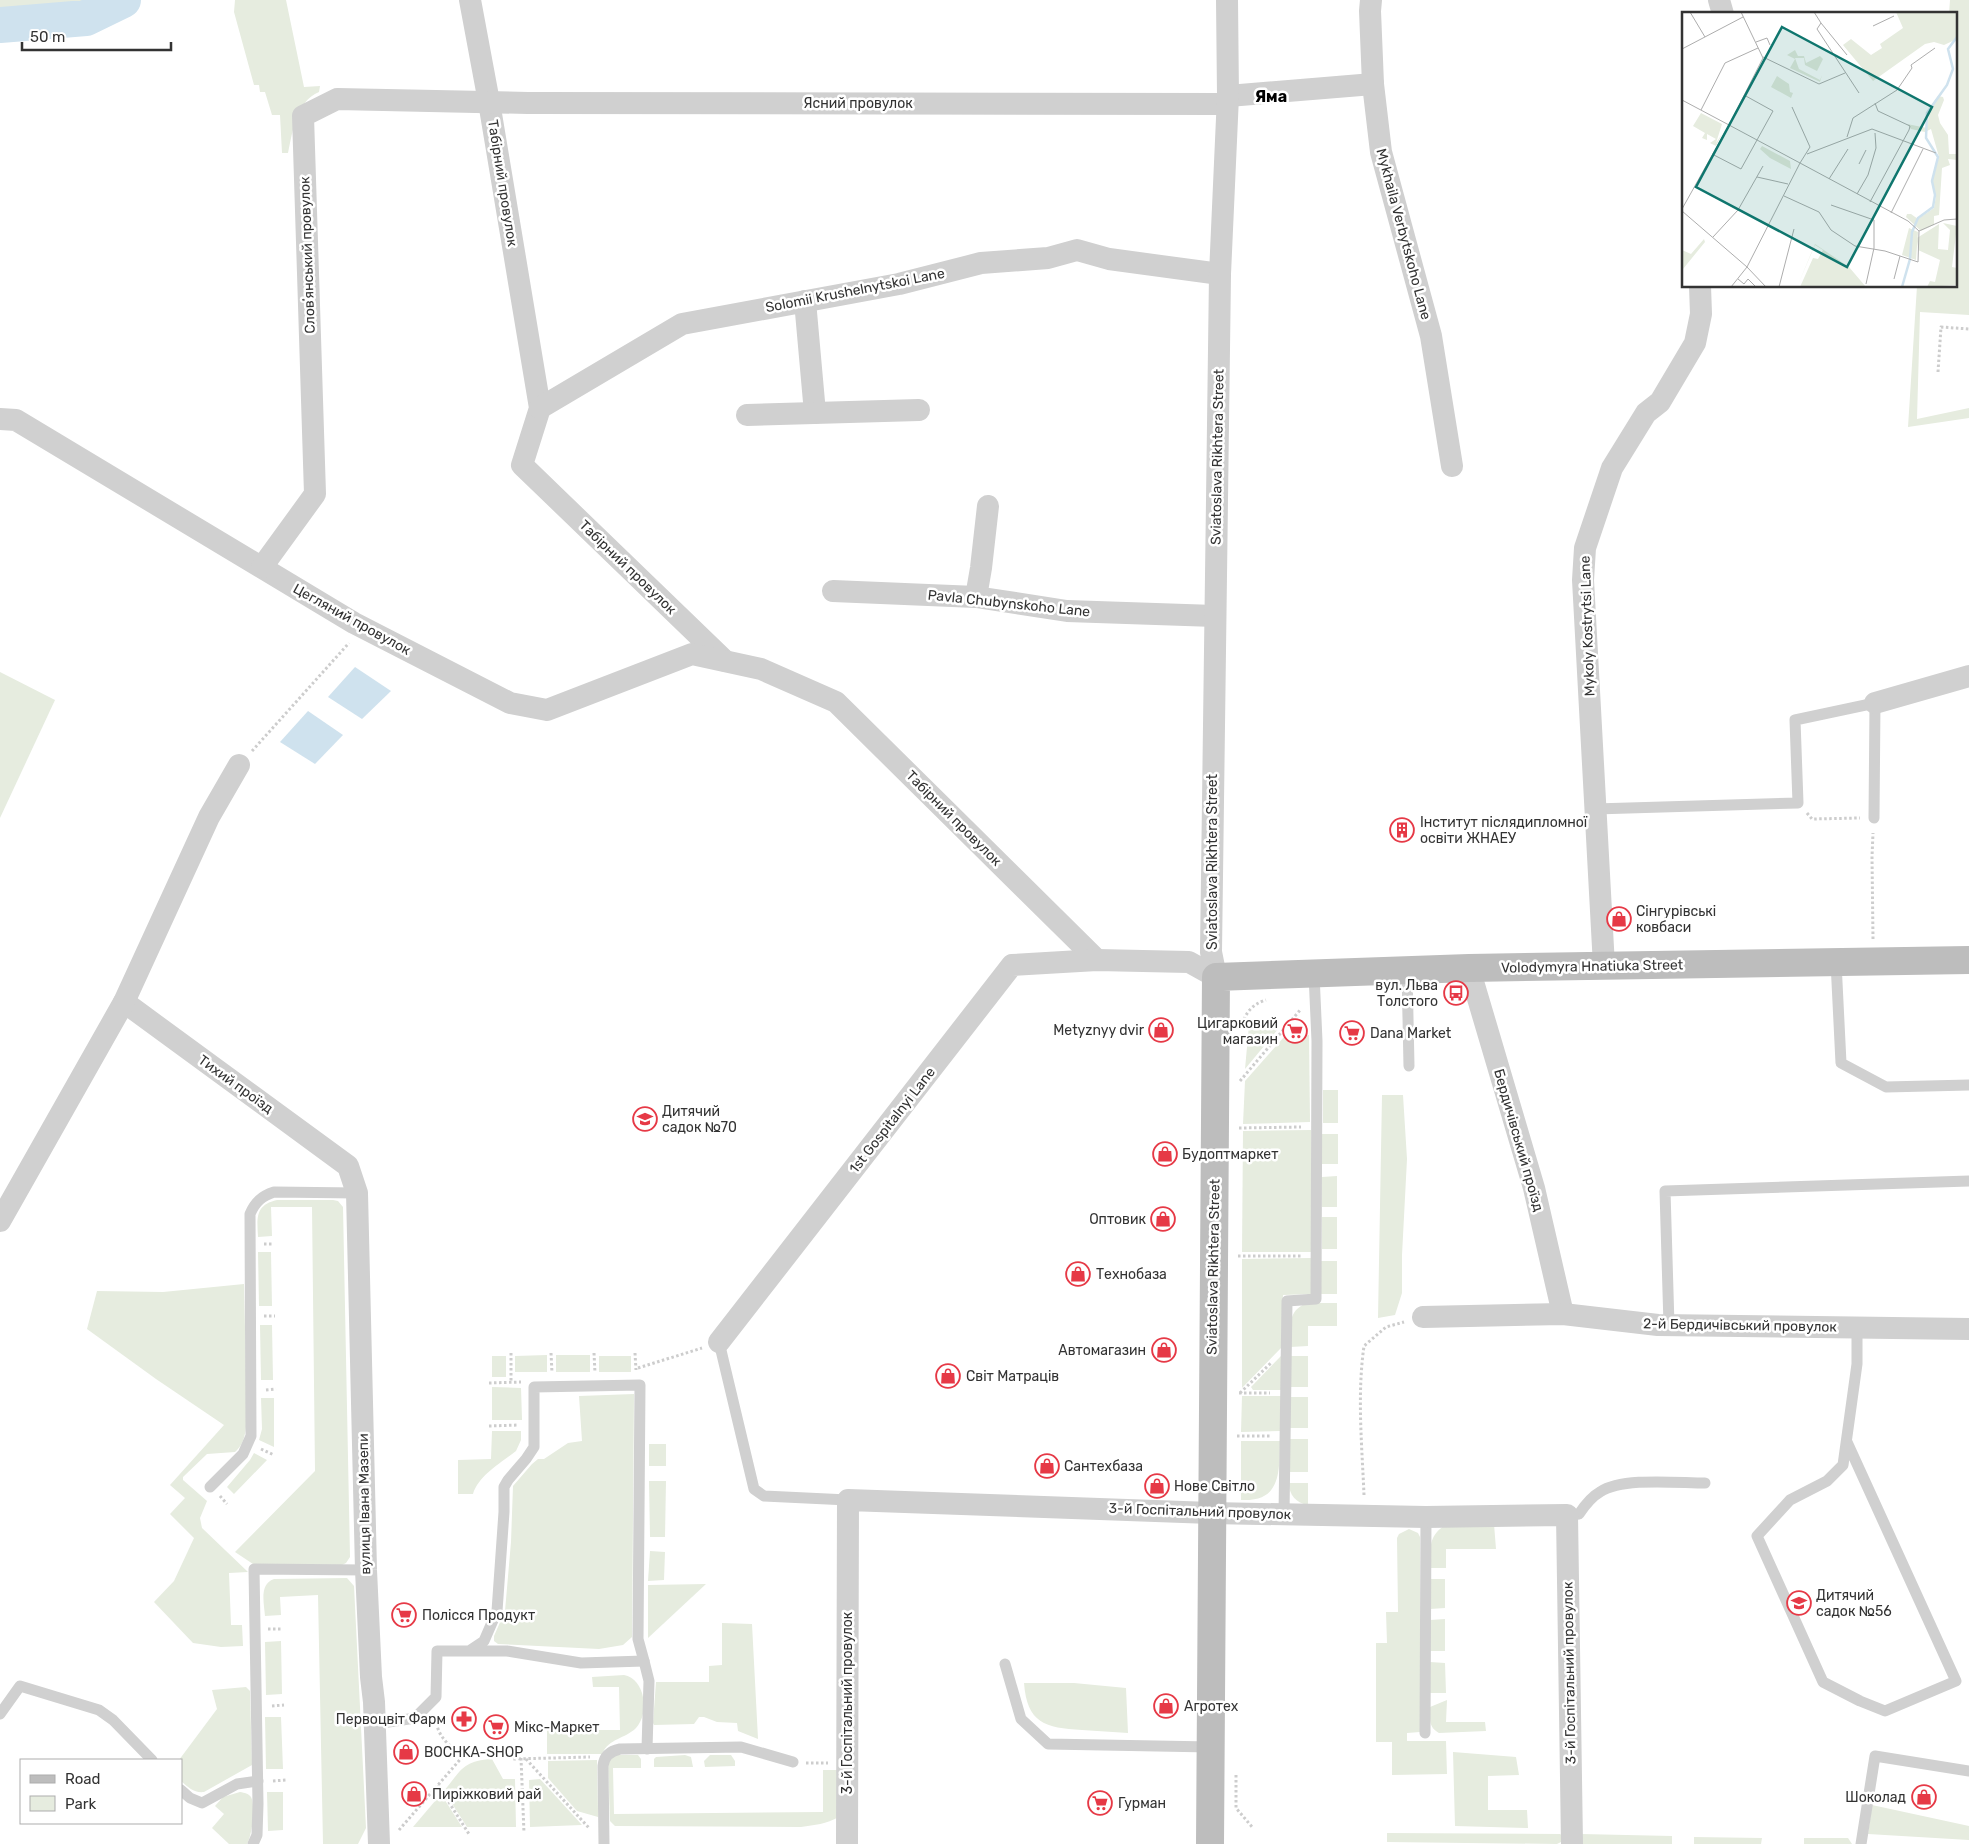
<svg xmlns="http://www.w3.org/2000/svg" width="1969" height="1844" viewBox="0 0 1969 1844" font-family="Rubik,sans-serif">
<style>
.green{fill:#e6ecdf}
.water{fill:#cfe2ee}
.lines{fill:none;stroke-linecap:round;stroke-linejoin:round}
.river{stroke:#cfe2ee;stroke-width:36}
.path{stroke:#cdcdcd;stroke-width:3;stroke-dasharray:2.5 2.5;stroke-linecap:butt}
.service{stroke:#d0d0d0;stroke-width:11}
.minor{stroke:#d0d0d0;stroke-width:22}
.secondary{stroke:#bdbdbd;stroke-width:28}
.labels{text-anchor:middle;stroke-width:5;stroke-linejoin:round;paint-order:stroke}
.street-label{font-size:14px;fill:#333;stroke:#fff}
.poi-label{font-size:14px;fill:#333;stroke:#fff;text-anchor:start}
.quarter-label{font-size:16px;font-weight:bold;fill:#000;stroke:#fff}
.inset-river{fill:none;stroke:#cfe2ee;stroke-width:2.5}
.inset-road{fill:none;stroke:#adadad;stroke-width:1}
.view{fill:#0f766e;fill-opacity:0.15;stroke:#0f766e;stroke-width:2.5}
.inset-edge{fill:none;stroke:#333;stroke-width:2.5}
</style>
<rect width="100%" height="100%" fill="#fff"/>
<!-- green -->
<g class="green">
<path d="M0,0H108C78,14 61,6 31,11C24,12 18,19 11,20L0,14Z"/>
<path d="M235,0H286L304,87L320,86L319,92C296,102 293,130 288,153H282L280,115H272L265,92H260L259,85H254L234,12Z"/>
<polygon points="1950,0 1969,0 1969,315 1920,312 1917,419 1969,408 1969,418 1908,427 1917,286 1955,286 1955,14 1949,14"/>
<polygon points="0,672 55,700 0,818"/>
<polygon points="1275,1020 1279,1028 1245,1069 1249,1025 1251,1023"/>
<polygon points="1309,1035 1310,1122 1243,1124 1245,1081 1284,1037"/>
<rect x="1323" y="1090" width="15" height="33"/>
<polygon points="1382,1095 1403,1095 1407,1159 1402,1255 1402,1293 1395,1315 1378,1318"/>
<polygon points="1311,1130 1311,1252 1242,1252 1243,1131"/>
<rect x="1322" y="1134" width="16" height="30"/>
<polygon points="1337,1176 1337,1207 1322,1207 1322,1177"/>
<path d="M277,1200H333L338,1201L343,1207L350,1557L346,1563L342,1565L253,1564L235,1552L315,1471L312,1207H271L272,1236L258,1237C257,1218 255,1205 277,1200Z"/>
<rect x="1322" y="1217" width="15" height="32"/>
<polygon points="258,1252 271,1252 272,1306 259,1306"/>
<polygon points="1312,1258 1311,1294 1283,1295 1281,1348 1242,1388 1242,1259"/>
<rect x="1321" y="1261" width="16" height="33"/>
<path d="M244,1284L247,1415C246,1428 246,1443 235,1452L207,1454L183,1477V1480L207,1501L200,1518L202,1528L248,1572L229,1573L231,1625H242L243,1646L221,1647L193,1643L154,1602L174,1581L194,1538L170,1514L185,1498L170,1485L224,1425L156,1379L87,1329L97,1291L163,1292Z"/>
<path d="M1307,1303H1337V1326H1308V1346L1290,1347C1291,1328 1286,1311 1307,1303Z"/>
<polygon points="260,1325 272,1325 273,1380 261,1380"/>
<polygon points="547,1355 547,1372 515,1372 515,1356"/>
<rect x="556" y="1355" width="34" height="17"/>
<rect x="492" y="1356" width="14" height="21"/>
<rect x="599" y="1356" width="32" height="16"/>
<polygon points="1281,1356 1281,1390 1253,1390 1251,1387"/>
<rect x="1290" y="1356" width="18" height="31"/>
<polygon points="492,1387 521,1388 522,1420 492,1420"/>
<polygon points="634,1394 632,1637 623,1645 599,1649 498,1644 494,1641 494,1636 505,1611 511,1542 513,1486 532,1464 538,1459 544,1459 568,1443 582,1441 579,1396"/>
<polygon points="1242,1396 1281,1396 1280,1431 1241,1432"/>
<rect x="1290" y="1397" width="18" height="31"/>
<polygon points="261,1398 274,1398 274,1447 259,1440 262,1429"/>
<path d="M492,1431H521V1440L516,1451C501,1463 479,1475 473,1494H458V1460L491,1459Z"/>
<polygon points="1290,1439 1308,1439 1308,1472 1289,1472"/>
<path d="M1241,1441H1280C1279,1471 1282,1502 1241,1500Z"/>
<rect x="649" y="1444" width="17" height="22"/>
<polygon points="254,1453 267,1460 234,1494 227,1487 250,1460"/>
<polygon points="649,1481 666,1481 665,1537 650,1537"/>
<path d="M1289,1483H1308V1505C1296,1503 1289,1495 1289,1483Z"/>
<path d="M1494,1524L1496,1549H1446V1568H1430C1430,1551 1428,1536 1444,1526Z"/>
<polygon points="1409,1529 1418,1533 1420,1537 1420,1732 1407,1733 1407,1741 1446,1741 1447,1774 1392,1775 1392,1742 1376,1742 1376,1643 1387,1643 1386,1612 1398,1612 1397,1538 1399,1534"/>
<polygon points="650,1551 665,1552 664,1580 648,1581"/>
<path d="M347,1578L354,1586L366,1828L358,1844H323L318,1595L280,1597L281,1615L265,1616C264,1603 259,1584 274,1579Z"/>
<polygon points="1430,1579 1445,1579 1445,1608 1430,1609"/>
<polygon points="706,1584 648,1638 648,1585"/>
<polygon points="1445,1619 1445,1651 1430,1651 1430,1620"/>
<polygon points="722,1623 752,1624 758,1739 738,1731 737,1723 717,1722 704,1717 699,1717 694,1724 654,1725 653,1723 656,1682 709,1682 709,1666 722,1665"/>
<polygon points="281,1641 282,1694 266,1695 265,1642"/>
<polygon points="1430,1662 1445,1663 1446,1693 1430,1693"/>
<path d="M624,1675C645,1679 650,1713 636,1728C625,1739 609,1738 602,1754H547V1730H620L619,1687H593L592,1677Z"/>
<path d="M1024,1683H1074L1126,1688L1128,1733C1113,1732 1097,1731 1082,1730C1045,1728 1027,1723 1024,1683Z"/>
<path d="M246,1687L250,1691L252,1765L204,1792C194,1793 189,1788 181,1781V1760H179L217,1709L212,1690Z"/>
<path d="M1447,1700L1446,1722H1485L1486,1731L1439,1733C1428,1727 1430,1718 1430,1707Z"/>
<polygon points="265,1717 281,1717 283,1769 266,1769"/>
<polygon points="1453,1752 1516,1757 1519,1775 1488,1776 1488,1810 1527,1810 1528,1828 1455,1826"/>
<path d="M617,1755H638L641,1759V1768H613L614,1814L823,1812V1770H838L839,1817C826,1824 815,1825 801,1827L615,1826L610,1821L608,1762L610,1758Z"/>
<polygon points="685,1755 691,1757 693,1767 654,1767 654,1759 656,1757"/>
<polygon points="710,1755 731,1755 735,1761 735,1766 705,1767 704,1761"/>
<path d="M492,1759L503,1779H515L516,1827H467L444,1791C462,1769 463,1761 492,1759Z"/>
<polygon points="597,1760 598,1810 598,1817 577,1811 548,1778 548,1761"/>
<polygon points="540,1779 582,1825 530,1827 529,1780"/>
<path d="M240,1792C245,1793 248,1793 251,1797C256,1806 252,1836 247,1844H229L212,1828L224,1814L215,1806L223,1797Z"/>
<polygon points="267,1792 283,1792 283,1830 268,1831"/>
<polygon points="441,1794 462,1827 413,1827"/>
<polygon points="1872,1805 1969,1826 1969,1840 1868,1834"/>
<polygon points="1387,1833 1560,1834 1563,1836 1563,1841 1557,1844 1387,1842"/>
<polygon points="1581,1834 1672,1836 1672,1844 1581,1844"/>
<polygon points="1694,1837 1762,1838 1761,1844 1694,1844"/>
<polygon points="1804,1838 1848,1838 1852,1844 1804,1844"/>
</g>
<!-- water -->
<g class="water">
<polygon points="355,667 391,691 362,719 328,697"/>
<polygon points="308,711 343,735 315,764 280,742"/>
</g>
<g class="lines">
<!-- river -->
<polyline class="river" points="0,25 86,18 123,0"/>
<!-- path -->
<g class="path">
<polyline points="1938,372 1941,327 1969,329"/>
<polyline points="252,751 349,643"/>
<polyline points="1807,813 1812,819 1860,818"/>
<polyline points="1873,939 1872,857 1873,833"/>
<path d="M1241,1029C1244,1014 1252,1004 1266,1000"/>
<polyline points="1240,1081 1301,1009"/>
<polyline points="1239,1128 1301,1127"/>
<polyline points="264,1244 273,1244"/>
<polyline points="1238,1256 1302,1256"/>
<polyline points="264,1316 275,1316"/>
<polyline points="511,1353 511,1382"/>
<polyline points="551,1353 552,1373"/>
<polyline points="594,1353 595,1373"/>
<polyline points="635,1353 636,1370"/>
<polyline points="638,1368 702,1348"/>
<polyline points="489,1383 521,1382"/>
<polyline points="266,1390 276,1389"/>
<polyline points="1239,1393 1270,1393"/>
<polyline points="1240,1393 1272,1362"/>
<polyline points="489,1426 518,1425"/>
<polyline points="1237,1436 1272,1436"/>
<polyline points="261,1449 274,1455"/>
<path d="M1364,1495C1362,1446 1357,1395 1364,1346L1386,1327L1404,1322"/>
<polyline points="220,1496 227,1504"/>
<polyline points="268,1629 283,1629"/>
<polyline points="272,1706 284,1705"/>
<path d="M436,1718C436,1735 450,1748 464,1755"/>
<polyline points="521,1758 524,1833"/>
<polyline points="526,1759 589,1828"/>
<polyline points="806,1763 828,1763"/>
<polyline points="1236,1775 1236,1808 1253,1828"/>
<polyline points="273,1781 286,1780"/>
<polyline points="438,1785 469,1834"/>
<polyline points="399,1830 464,1755 473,1752 509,1750 513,1759 590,1757"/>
</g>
<!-- service -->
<g class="service">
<polyline points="1595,809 1798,803 1795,720 1875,703 1874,818"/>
<polyline points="1836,962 1841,1063 1886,1087 1969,1085"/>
<polyline points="1407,970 1409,1066"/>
<polyline points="1669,1325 1665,1191 1969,1181"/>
<polyline points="719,1342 754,1489 764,1496 848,1500"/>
<polyline points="1847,1442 1956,1681 1885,1711 1860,1701 1823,1682 1757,1536 1790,1500 1827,1481 1843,1465 1857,1364 1857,1328"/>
<path d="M210,1487L243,1454L251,1436L250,1214C255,1202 262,1196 274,1192L357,1193"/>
<polyline points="1284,1514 1287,1301 1316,1299 1317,1041 1314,974"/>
<path d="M1567,1515L1579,1514C1585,1505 1591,1497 1600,1492C1623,1477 1677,1483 1705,1483"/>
<polyline points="644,1661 649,1681 647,1749"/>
<polyline points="1005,1664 1021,1719 1048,1744 1211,1747"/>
<polyline points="0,1714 20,1686 99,1710 113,1720 152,1760"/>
<polyline points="375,1724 409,1719 417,1716 436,1697 437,1651 469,1651 484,1641 497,1611 504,1512 504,1487 508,1480 526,1459 534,1447 534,1387 640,1385 638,1639 644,1661 581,1663 507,1651 469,1651"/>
<polyline points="1425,1733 1426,1517"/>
<polyline points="181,1790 190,1798 202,1803 237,1784 258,1781"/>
<polyline points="253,1844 257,1835 258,1804 254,1569 366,1570"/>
<path d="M604,1844L603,1766C604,1756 610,1751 620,1749L741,1747L793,1762"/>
<polyline points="1861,1844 1875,1756 1969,1771"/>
</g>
<!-- minor -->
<g class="minor">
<polyline points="470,0 489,102 540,408 522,465 725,661"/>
<polyline points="1371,0 1370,11 1373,84 1381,152 1431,336 1452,466"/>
<polyline points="1719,0 1723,14"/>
<polyline points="1228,96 1373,84"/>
<polyline points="805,301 815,413"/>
<polyline points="540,408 682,324 899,284 981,263 1048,258 1077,250 1109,259 1220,274"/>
<polyline points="747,415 919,410"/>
<polyline points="0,419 16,420 354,623 510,703 547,710 692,654 761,669 836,702 1097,960"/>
<polyline points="262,567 315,494 303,116 337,99 528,103 1227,104"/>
<polyline points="833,591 976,597 1067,611 1215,616"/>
<polyline points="976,597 981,568 988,506"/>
<polyline points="1875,703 1969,676"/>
<polyline points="1604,966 1583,580 1585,548 1612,468 1646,413 1660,402 1695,343 1701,314 1700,286"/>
<polyline points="1469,968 1534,1188 1563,1314"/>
<polyline points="1216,977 1211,952 1220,274 1228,96 1227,0"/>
<polyline points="124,1002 348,1166 357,1193 366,1570 371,1677 374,1702 379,1844"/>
<polyline points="0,1221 124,1002 209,817 239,765"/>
<polyline points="1423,1317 1563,1314 1658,1325 1969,1329"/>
<polyline points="719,1342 1012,965 1097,960 1189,962 1216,977"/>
<polyline points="847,1844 848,1500 1211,1513 1426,1517 1567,1515 1572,1844"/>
</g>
<!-- secondary -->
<polyline class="secondary" points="1210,1844 1216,977 1469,968 1969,960"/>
</g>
<!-- icons -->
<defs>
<g id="building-ring" transform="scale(1.25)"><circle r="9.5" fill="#fff" stroke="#e63946" stroke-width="1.5"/><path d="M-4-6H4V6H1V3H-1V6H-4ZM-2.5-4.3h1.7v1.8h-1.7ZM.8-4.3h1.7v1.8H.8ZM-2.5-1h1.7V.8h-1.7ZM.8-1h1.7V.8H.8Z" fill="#e63946"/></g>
<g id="shop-ring" transform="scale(1.25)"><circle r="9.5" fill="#fff" stroke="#e63946" stroke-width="1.5"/><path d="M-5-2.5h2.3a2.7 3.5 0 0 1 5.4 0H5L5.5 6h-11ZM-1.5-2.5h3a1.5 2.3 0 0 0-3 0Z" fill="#e63946"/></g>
<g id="bus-ring" transform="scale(1.25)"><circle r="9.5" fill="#fff" stroke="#e63946" stroke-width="1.5"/><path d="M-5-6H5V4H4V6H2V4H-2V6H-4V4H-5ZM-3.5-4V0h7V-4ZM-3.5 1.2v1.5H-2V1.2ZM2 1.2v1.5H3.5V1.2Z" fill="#e63946"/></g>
<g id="supermarket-ring" transform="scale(1.25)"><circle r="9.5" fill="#fff" stroke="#e63946" stroke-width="1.5"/><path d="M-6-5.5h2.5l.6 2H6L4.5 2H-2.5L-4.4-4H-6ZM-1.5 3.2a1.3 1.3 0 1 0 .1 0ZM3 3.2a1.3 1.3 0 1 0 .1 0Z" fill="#e63946"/></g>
<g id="school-ring" transform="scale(1.25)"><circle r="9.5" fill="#fff" stroke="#e63946" stroke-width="1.5"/><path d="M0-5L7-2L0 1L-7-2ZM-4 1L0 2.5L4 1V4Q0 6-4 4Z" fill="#e63946"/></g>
<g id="pharmacy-ring" transform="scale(1.25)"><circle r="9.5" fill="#fff" stroke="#e63946" stroke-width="1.5"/><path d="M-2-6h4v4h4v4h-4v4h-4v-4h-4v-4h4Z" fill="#e63946"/></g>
</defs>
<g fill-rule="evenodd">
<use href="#building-ring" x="1402" y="830"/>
<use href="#shop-ring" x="1619" y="919"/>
<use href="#bus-ring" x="1456" y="993"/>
<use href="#shop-ring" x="1161" y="1030"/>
<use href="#supermarket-ring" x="1295" y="1031"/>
<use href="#supermarket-ring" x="1352" y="1033"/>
<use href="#school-ring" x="645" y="1119"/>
<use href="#shop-ring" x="1165" y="1154"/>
<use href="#shop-ring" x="1163" y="1219"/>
<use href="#shop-ring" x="1078" y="1274"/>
<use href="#shop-ring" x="1164" y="1350"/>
<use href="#shop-ring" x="948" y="1376"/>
<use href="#shop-ring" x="1047" y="1466"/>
<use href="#shop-ring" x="1157" y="1486"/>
<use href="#school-ring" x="1799" y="1603"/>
<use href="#supermarket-ring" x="404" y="1615"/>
<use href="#shop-ring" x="1166" y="1706"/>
<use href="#pharmacy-ring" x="464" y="1719"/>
<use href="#supermarket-ring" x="496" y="1727"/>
<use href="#shop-ring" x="406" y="1752"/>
<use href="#shop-ring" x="414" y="1794"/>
<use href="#shop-ring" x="1924" y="1797"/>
<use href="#supermarket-ring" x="1100" y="1803"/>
</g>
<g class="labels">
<!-- street labels -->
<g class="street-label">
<text x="858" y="108">Ясний провулок</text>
<text transform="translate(503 183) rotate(81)" y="5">Табірний провулок</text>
<text transform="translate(1404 234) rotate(75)" y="5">Mykhaila Verbytskoho Lane</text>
<text transform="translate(307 255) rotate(-92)" y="5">Словʼянський провулок</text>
<text transform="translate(855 290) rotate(-11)" y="5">Solomii Krushelnytskoi Lane</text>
<text transform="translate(1217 457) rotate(-89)" y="5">Sviatoslava Rikhtera Street</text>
<text transform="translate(628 567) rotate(44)" y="5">Табірний провулок</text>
<text transform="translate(1009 603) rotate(6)" y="5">Pavla Chubynskoho Lane</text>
<text transform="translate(352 619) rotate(29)" y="5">Цегляний провулок</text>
<text transform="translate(1587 626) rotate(-92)" y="5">Mykoly Kostrytsi Lane</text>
<text transform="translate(954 818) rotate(45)" y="5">Табірний провулок</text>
<text transform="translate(1212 862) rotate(-90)" y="5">Sviatoslava Rikhtera Street</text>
<text transform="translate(1592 966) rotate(-1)" y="5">Volodymyra Hnatiuka Street</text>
<text transform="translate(236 1084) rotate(36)" y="5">Тихий проїзд</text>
<text transform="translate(892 1120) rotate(-52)" y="5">1st Gospitalnyi Lane</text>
<text transform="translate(1519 1140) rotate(74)" y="5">Бердичівський проїзд</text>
<text transform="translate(1213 1267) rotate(-89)" y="5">Sviatoslava Rikhtera Street</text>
<text transform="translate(1740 1325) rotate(1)" y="5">2-й Бердичівський провулок</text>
<text transform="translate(364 1504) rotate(-91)" y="5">вулиця Івана Мазепи</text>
<text transform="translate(1200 1511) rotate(2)" y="5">3-й Госпітальний провулок</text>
<text transform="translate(1569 1673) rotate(-91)" y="5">3-й Госпітальний провулок</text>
<text transform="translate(847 1703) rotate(-90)" y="5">3-й Госпітальний провулок</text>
</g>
<!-- poi labels -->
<g class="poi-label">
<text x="1420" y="827">Інститут післядипломної<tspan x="1420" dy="16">освіти ЖНАЕУ</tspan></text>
<text x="1636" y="916">Сінгурівські<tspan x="1636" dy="16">ковбаси</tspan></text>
<text x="1438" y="990" text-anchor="end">вул. Льва<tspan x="1438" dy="16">Толстого</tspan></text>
<text x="1278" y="1028" text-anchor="end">Цигарковий<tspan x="1278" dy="16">магазин</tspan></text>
<text x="1144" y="1035" text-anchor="end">Metyznyy dvir</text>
<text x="1370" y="1038">Dana Market</text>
<text x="662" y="1116">Дитячий<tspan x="662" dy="16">садок №70</tspan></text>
<text x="1182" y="1159">Будоптмаркет</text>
<text x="1146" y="1224" text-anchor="end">Оптовик</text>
<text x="1096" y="1279">Технобаза</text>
<text x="1146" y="1355" text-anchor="end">Автомагазин</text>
<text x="966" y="1381">Світ Матраців</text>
<text x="1064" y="1471">Сантехбаза</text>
<text x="1174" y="1491">Нове Світло</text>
<text x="1816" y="1600">Дитячий<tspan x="1816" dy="16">садок №56</tspan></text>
<text x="422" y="1620">Полісся Продукт</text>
<text x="1184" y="1711">Агротех</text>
<text x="446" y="1724" text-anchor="end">Первоцвіт Фарм</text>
<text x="514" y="1732">Мікс-Маркет</text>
<text x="424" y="1757">BOCHKA-SHOP</text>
<text x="432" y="1799">Пиріжковий рай</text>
<text x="1906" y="1802" text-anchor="end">Шоколад</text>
<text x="1118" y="1808">Гурман</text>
</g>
<!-- quarter labels -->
<g class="quarter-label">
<text x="1271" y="102">Яма</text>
</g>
</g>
<!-- overview -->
<g transform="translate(1682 12)">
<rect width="275" height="275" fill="#fff"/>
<path d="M214,0H275V27L262,33L252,30L243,32L191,69L161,33L169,27L189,43L200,36L198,32L221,16ZM113,38L116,44H122L124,51L138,44L141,47L135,59L123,53L122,46H113L117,57L138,68L140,63L138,70L108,56L113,47L105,43ZM95,64L107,72L108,80L111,81L109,86L89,75ZM256,84L261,85L262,88L256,103L258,111L266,123L267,142H275V148L266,147L268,153L260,156L257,203L252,204V213L239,219L224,205L225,202H229L236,207L252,196L254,184L250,168L257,145L249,117L243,120L229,117L225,112L245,116L248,95ZM19,101L40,112L34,131L40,122L34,134L28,131L34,127L25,122V128L20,126L23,121L11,114ZM80,134L108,149L109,157L88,146L78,137ZM261,211L275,214L270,255L275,256L274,273L245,275L248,269L253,270L258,248L236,238L235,226L257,212L256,237L266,238L268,218ZM227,216L236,220L234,248L220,243ZM22,227L23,230L1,257L0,238L9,242ZM133,232L167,255L184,275H118L131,246L136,247L141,238L133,233L115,275Z" fill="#e6ecdf"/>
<path class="inset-river" d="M220,275L228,247L230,220L236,206L251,195L253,183L250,169L256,145L244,126L245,101L265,73L271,57L266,37L275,25"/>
<path class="inset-road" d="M8,0L23,25M59,0L81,46L47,113L118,151L65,255L84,275M132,0L139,11L135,17L177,81M139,11L165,43M191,14L212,4M74,30L85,26L88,33M0,37L61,5M81,45L137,72L163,61M0,88L47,113L0,197M110,95L128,135L118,151L226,209L237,219M19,98L43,51L76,36M165,125L171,106L215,78L230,56L229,53L253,36M30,142L59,157L91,99L62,83M125,142L190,117L254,141M177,152L184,138M75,165L106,172M147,167L166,137M175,182L186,163L194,136L193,121M102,184L137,200L149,218L173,234L203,239L236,250L237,219M188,190L227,118L228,114L196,99L193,91M149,193L192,208V236L184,272M0,199L65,255L49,275M209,201L241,137M237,219L262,208L275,207M31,225L56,198L81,154M56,267L62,272L66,267L74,275M212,267L218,244M97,275L112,217"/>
<path class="view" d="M100,15L250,95L165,255L14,175Z"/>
<rect width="275" height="275" class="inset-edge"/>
</g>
<!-- legend -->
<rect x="20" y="1759" width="162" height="65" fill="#ffffff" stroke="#adadad"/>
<rect x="30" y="1775" width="25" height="8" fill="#bdbdbd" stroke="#adadad"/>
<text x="65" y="1784" font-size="15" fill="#333333">Road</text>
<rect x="30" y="1796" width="25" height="15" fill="#e6ecdf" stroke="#adadad"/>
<text x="65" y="1809" font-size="15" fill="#333333">Park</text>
<!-- scale -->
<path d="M22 42v8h149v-8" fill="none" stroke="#333333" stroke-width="2.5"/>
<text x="30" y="42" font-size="15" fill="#333333" stroke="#ffffff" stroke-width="4" paint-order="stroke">50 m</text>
</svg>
